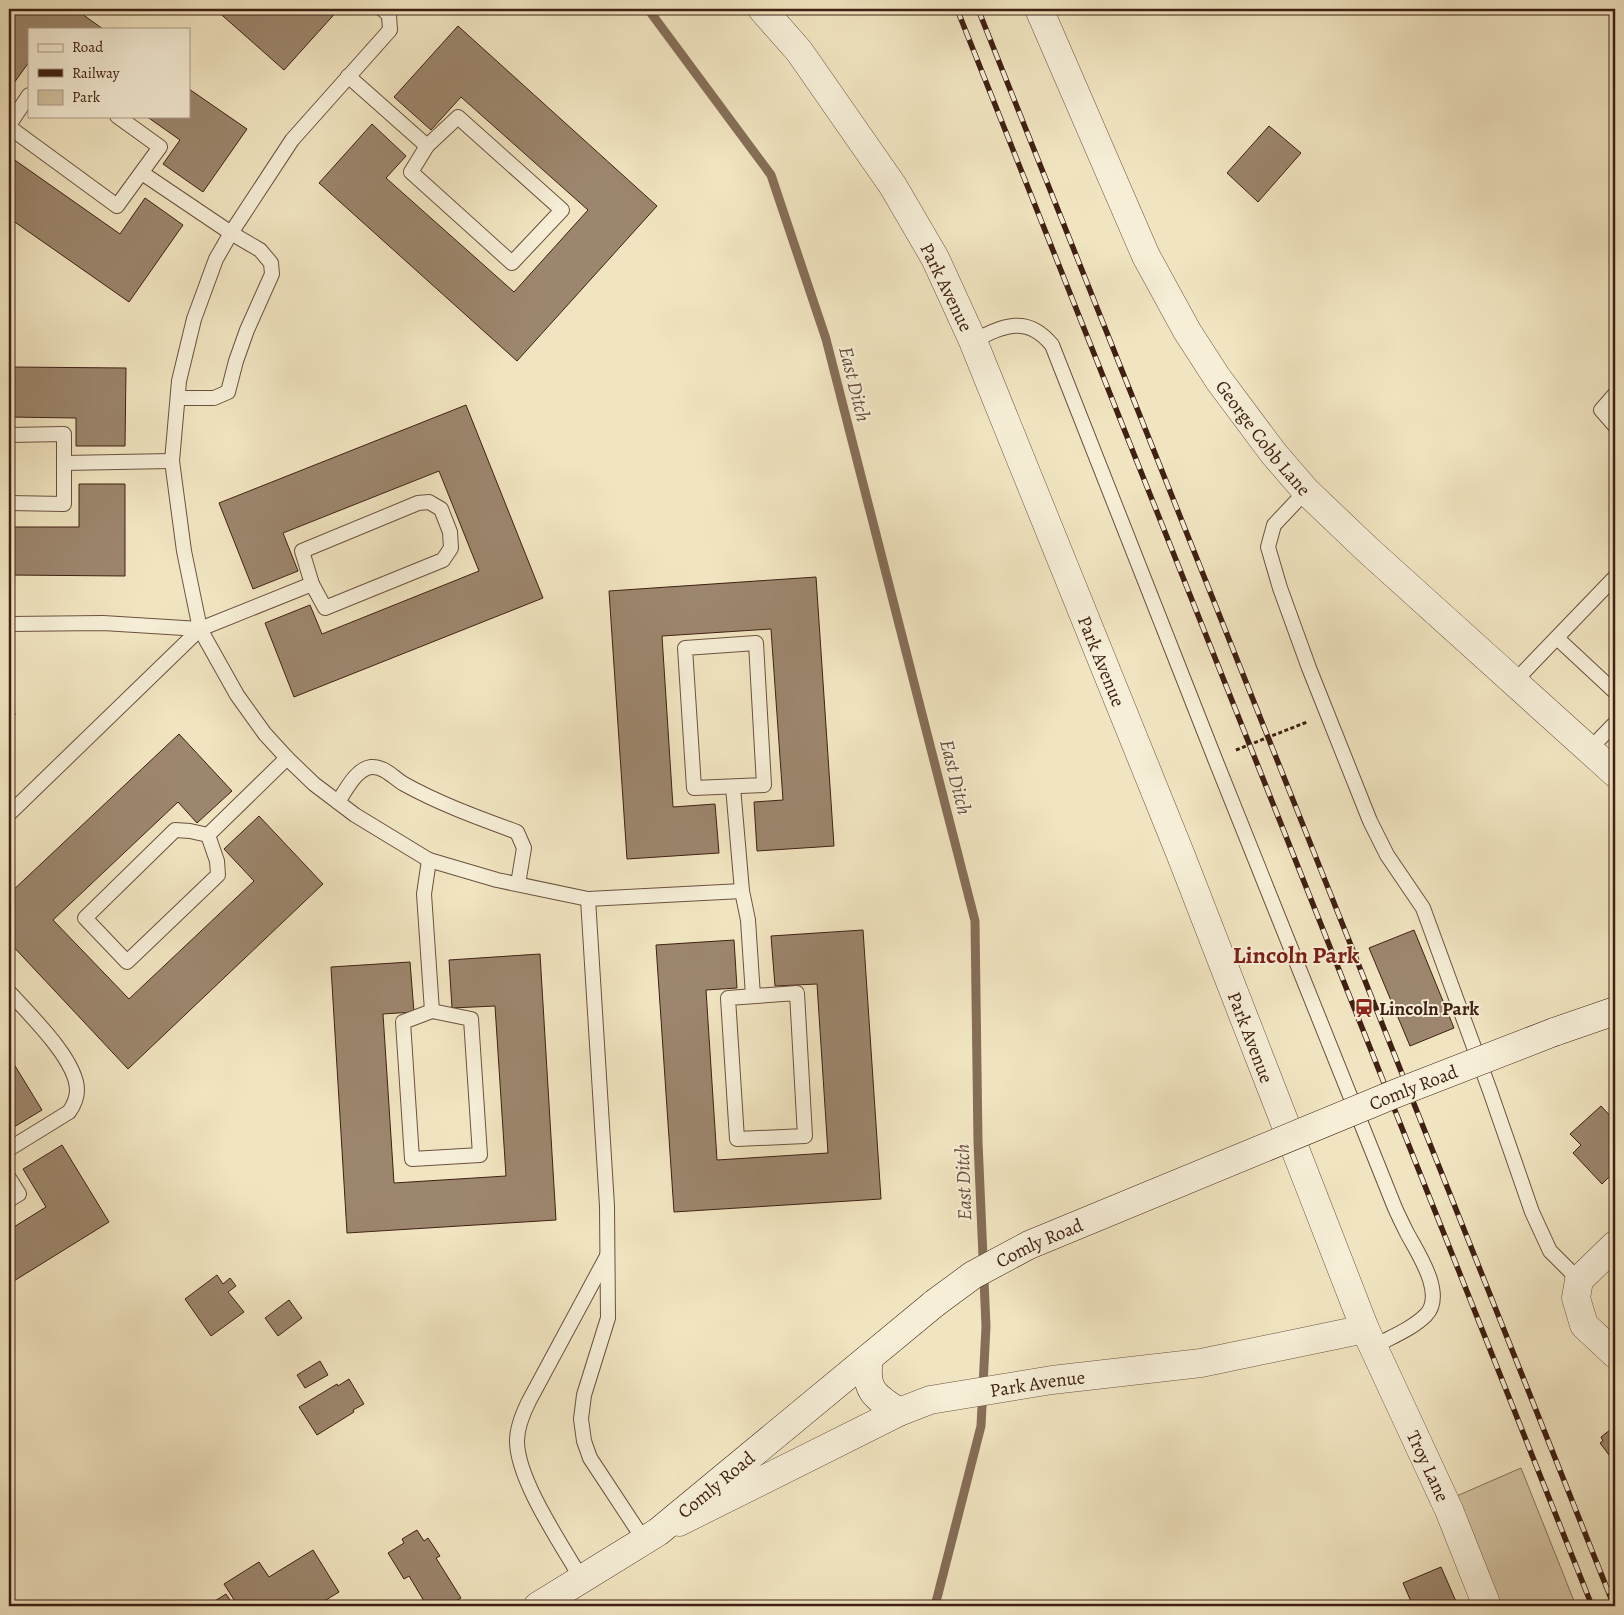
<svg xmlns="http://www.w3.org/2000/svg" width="1624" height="1615" viewBox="0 0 1624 1615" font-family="Alegreya,serif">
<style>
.green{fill:#d3c4a3;stroke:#89725b}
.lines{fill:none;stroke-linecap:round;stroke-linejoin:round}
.stream{stroke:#856e58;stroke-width:9}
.building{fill:#9c866d;stroke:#3f2013}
.service-casing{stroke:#6c513e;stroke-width:16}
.minor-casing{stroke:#6c513e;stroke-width:29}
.tertiary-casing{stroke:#6c513e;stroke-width:29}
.secondary-casing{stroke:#3f2013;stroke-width:29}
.path{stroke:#3f2013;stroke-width:3;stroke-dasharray:4 2.5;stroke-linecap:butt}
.service{stroke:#f6eed7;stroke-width:14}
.minor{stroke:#f6eed7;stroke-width:28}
.tertiary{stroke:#f6eed7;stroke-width:28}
.secondary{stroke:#f6eed7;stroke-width:28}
.rail-casing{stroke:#3f2013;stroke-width:5.5}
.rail{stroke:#f6eed7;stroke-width:4;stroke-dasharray:11;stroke-linecap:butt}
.secondary-bridge-casing{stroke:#3f2013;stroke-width:29;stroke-linecap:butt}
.secondary-bridge{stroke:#f6eed7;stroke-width:28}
.labels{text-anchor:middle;stroke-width:4;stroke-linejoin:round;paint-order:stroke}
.street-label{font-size:19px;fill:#3f2013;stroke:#f6eed7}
.poi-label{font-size:19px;font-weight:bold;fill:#3f2013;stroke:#f6eed7;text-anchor:start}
.water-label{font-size:20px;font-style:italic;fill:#684e3b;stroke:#f6eed7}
.district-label{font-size:24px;font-weight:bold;fill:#7a1f14;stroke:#f6eed7}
</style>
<rect width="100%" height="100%" fill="#f1e5c1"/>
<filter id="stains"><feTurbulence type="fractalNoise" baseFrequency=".004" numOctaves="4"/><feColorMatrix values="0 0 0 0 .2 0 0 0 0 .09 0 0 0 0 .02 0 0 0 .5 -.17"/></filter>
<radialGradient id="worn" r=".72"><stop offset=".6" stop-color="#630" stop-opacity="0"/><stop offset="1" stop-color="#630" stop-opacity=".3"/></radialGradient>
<!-- green -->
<polygon class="green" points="1521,1468 1576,1606 1493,1606 1452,1498"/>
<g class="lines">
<!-- stream -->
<polyline class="stream" points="648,9 771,175 826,339 975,921 978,1142 986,1326 981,1426 935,1606"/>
</g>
<!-- building -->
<g class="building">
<polygon points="9,9 75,9 103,29 29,29 29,62 9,90"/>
<polygon points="215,9 339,9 284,70"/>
<polygon points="458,26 657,206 517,361 319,183 372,124 406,156 386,178 514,292 588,210 461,97 431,130 394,97"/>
<polygon points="189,89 247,129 203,192 163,164 180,140 146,116 189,116"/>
<polygon points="1269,126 1301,153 1258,202 1227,173"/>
<polygon points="9,156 120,234 145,198 183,225 129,302 9,218"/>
<polygon points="9,367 126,368 125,446 76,446 76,418 9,417"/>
<polygon points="466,405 543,598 294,697 265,623 310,605 322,634 479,571 439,471 283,533 298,571 253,589 219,503"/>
<polygon points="79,484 125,484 125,576 9,575 9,527 79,527"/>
<polygon points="816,577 834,846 757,851 754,802 783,800 771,629 662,636 673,807 715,804 719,853 627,859 609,591"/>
<polygon points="9,701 15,714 9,733"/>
<polygon points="179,734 232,791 197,823 178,802 53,920 129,999 254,881 224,849 259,816 323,884 128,1069 9,942 9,894"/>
<polygon points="863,930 881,1199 674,1212 656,945 734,940 737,988 706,990 717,1160 828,1153 817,984 775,986 771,936"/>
<polygon points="1414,930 1454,1028 1410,1046 1369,948"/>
<polygon points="540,954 556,1220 347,1233 331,967 410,962 414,1012 383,1014 394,1183 506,1176 495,1006 452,1008 449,960"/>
<polygon points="9,1056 42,1110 9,1130"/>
<polygon points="1601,1106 1615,1121 1615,1182 1610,1176 1602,1184 1573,1153 1581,1145 1570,1134"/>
<polygon points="62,1145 109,1222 9,1284 9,1230 46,1207 23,1169"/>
<polygon points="217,1275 223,1284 230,1278 236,1286 228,1292 244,1312 211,1336 185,1299"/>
<polygon points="289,1300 302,1318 278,1336 265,1318"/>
<polygon points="320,1361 328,1375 305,1388 297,1375"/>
<polygon points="349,1379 364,1404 353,1410 354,1412 317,1435 299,1407 337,1384 338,1386"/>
<polygon points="1615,1426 1615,1463 1600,1443 1603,1441 1601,1437"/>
<polygon points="417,1530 424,1541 428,1538 440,1556 436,1558 461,1598 447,1606 427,1606 409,1576 404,1579 388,1553 404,1543 402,1539"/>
<polygon points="313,1550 339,1592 316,1606 238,1606 224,1584 259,1562 269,1577"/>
<polygon points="1441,1567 1458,1606 1413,1606 1403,1583"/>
<polygon points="226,1594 234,1606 207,1606"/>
</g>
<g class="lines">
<!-- service casing -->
<g class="service-casing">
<g id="service">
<polyline points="382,9 389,15 390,30 292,140 231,233 216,259 194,319 179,381 172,461 184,551 200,629 237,695 265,734 287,758 314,784 355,815 429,860 497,880 588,899 742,891"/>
<polyline points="348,76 427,146"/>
<polygon points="458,117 562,210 512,263 411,172 427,146"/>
<polyline points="9,125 29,95"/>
<polyline points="9,127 117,206 160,147 117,116"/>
<polyline points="142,173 231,233 260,250 271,263 272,274 247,330 236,361 228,392 214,398 178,398"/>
<path d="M973,341C1003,326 1027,314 1052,345L1215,759L1395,1208C1399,1217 1403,1225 1407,1233C1417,1252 1446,1294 1426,1315C1412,1329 1391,1337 1373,1347"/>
<polyline points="1615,394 1601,410 1615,426"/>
<polyline points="9,435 64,434 64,504 9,503"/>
<polyline points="64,463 172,461"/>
<polyline points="1306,491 1274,525 1268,547 1280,588 1309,668 1370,821 1387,855 1423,908 1490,1091 1532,1212 1550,1251 1579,1280"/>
<polygon points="429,502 441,509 450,532 451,548 443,560 325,608 312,584 302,551 418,503"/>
<polyline points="9,624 103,623 200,629"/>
<polyline points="1557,638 1615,692"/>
<polygon points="756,643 764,785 694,788 685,648"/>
<polyline points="1514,682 1615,577"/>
<polyline points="1589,750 1615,723"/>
<polyline points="733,787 742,891 748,920 753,996"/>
<path d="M338,802C346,790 356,769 371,767C384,766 394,778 404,784C440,804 479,818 517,832L524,848L518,884"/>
<polyline points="9,814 200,629 312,584"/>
<polygon points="175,830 190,831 208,835 217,861 218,875 127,962 85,918"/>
<polyline points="208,835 287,758"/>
<polyline points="429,860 424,894 432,1011"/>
<polyline points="588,899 607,1206 608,1318 584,1395 581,1419 584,1441 590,1458 644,1540"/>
<path d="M9,992C29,1014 77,1060 77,1090C77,1099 74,1105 69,1112L9,1149"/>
<polygon points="797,993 805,1136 737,1139 728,998"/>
<polygon points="432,1011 471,1019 480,1155 412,1159 403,1022"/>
<polyline points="9,1178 19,1194 9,1200"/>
<path d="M582,1580C562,1545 517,1480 517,1441C517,1427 523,1413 529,1401L607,1256"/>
</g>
</g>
<!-- minor casing -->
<g class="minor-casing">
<g id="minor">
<path id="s1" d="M1039,9L1146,256L1187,331L1218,379L1274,454L1306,491L1369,551L1615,773"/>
<polyline points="1615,1245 1579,1280 1576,1298 1584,1325 1615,1354"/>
<path id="s2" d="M1365,1329L1449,1510L1487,1606"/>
</g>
</g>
<!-- tertiary casing -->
<g class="tertiary-casing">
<g id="tertiary">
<path id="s3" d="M679,1522L899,1412L930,1400L1052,1380L1201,1363L1365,1329L1180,853L973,341L935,258L893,186L799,51L762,9"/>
</g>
</g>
<!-- secondary casing -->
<g class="secondary-casing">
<g id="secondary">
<polyline points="1554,1032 1615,1011"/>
<path d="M869,1358C864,1390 874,1396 899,1412"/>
<path id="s4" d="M538,1606L658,1532L935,1303"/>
</g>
</g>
<!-- path -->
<polyline class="path" points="1236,750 1307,722"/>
<!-- service -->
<use href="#service" class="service"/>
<!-- minor -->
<use href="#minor" class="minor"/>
<!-- tertiary -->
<use href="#tertiary" class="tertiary"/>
<!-- secondary -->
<use href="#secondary" class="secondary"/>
<!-- rail casing -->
<g class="rail-casing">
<g id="rail">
<polyline points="957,9 1592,1606"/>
<polyline points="978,9 1614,1606"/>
</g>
</g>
<!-- rail -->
<use href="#rail" class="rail"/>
<!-- secondary-bridge casing -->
<g class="secondary-bridge-casing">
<g id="secondary-bridge">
<path id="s5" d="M935,1303L973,1275L1029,1245L1397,1093L1554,1032"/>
</g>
</g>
<!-- secondary-bridge -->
<use href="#secondary-bridge" class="secondary-bridge"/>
</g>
<!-- icons -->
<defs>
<g id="station-bare" transform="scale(1.5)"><path d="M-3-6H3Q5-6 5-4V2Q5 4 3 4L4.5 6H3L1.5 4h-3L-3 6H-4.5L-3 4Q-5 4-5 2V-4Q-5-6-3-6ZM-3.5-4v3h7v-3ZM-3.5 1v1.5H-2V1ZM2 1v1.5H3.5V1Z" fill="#8f2418" stroke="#f6eed7" stroke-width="2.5" paint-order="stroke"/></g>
</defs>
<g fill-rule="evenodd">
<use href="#station-bare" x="1364" y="1008"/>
</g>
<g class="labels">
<!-- street labels -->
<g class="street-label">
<text transform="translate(947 287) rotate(64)" y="7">Park Avenue</text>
<text dy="7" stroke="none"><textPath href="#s1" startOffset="486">George Cobb Lane</textPath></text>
<text transform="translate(1102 661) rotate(68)" y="7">Park Avenue</text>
<text transform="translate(1251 1037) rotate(69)" y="7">Park Avenue</text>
<text dy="7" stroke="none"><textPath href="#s5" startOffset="526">Comly Road</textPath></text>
<text dy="7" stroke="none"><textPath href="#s5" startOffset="121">Comly Road</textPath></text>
<text dy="7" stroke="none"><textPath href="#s3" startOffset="388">Park Avenue</textPath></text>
<text dy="7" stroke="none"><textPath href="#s2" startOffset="151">Troy Lane</textPath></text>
<text dy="7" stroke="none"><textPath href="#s4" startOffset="216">Comly Road</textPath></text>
</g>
<!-- poi labels -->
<g class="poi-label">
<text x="1379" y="1015">Lincoln Park</text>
</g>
<!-- water labels -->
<g class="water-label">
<text transform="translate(855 384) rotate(76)" y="7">East Ditch</text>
<text transform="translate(956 777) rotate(76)" y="7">East Ditch</text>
<text transform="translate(963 1182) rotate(-92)" y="7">East Ditch</text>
</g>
<!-- district labels -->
<g class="district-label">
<text x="1296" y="963">Lincoln Park</text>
</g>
</g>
<!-- margin -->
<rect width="1624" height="1615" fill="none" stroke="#f1e5c1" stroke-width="30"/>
<rect x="10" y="10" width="1604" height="1595" fill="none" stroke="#3f2013" stroke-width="2.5"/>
<rect x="15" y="15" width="1594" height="1585" fill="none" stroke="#3f2013"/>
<!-- legend -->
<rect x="28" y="28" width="162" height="90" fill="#f6eed7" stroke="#ad9c89"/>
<rect x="38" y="44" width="25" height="8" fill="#f6eed7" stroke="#ad9c89"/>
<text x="72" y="52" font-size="15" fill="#3f2013">Road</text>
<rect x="38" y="69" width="25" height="8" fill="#3f2013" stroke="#ad9c89"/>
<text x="72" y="78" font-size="15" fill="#3f2013">Railway</text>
<rect x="38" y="90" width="25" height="15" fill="#d3c4a3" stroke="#ad9c89"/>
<text x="72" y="102" font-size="15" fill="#3f2013">Park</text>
<rect width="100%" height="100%" filter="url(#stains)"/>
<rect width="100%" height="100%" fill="url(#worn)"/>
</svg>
